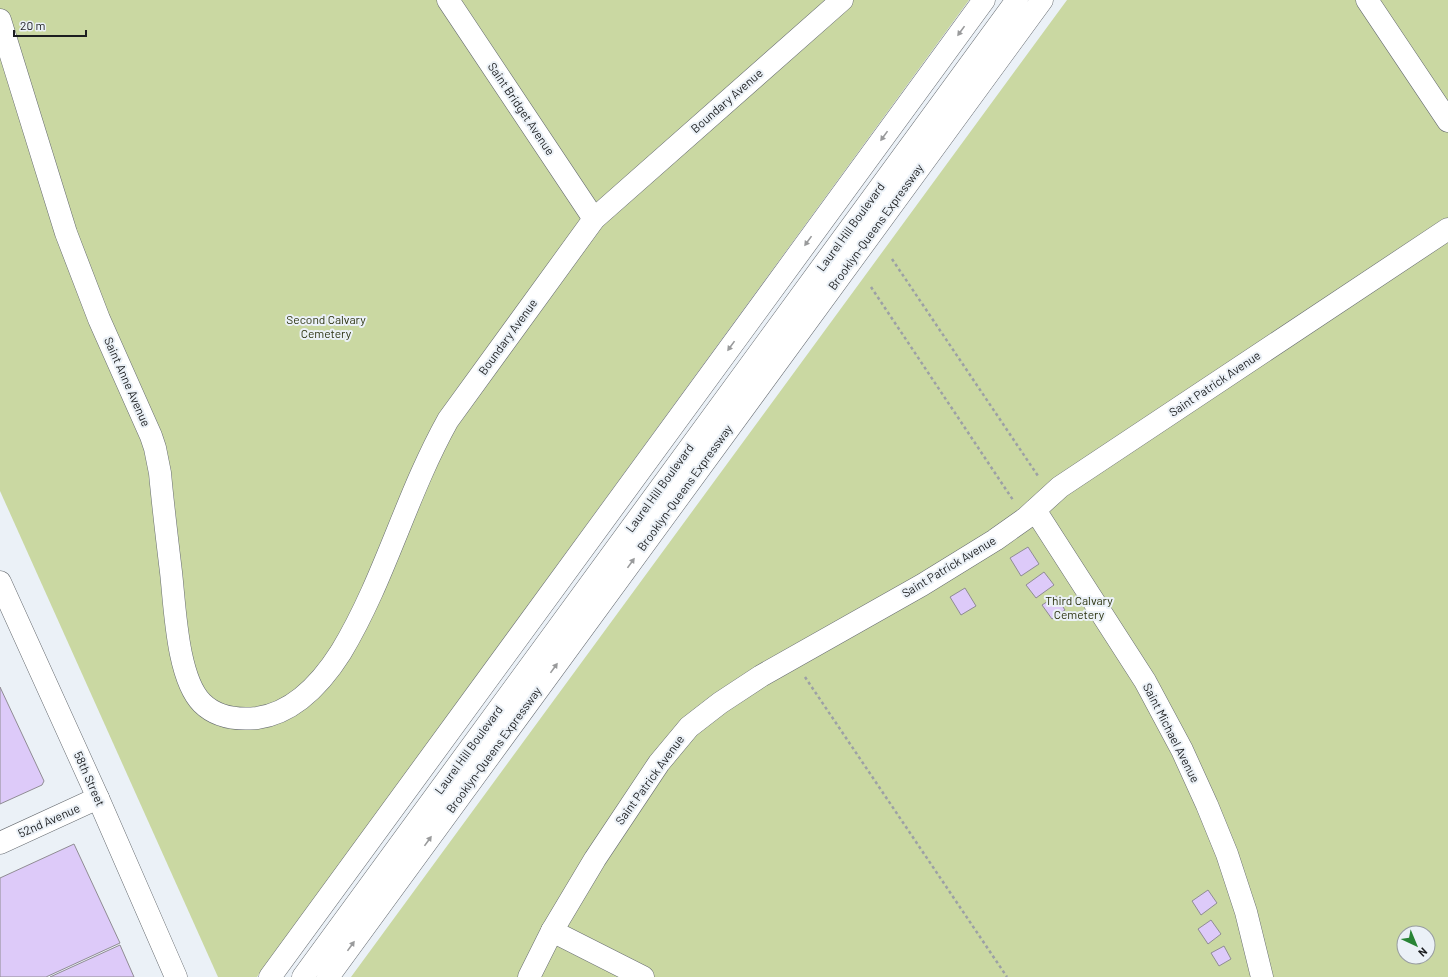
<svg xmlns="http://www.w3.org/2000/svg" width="1448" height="977" viewBox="0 0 1448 977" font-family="Barlow,sans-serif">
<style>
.green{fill:#cad8a2;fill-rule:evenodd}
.building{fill:#ddcaf9;stroke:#8f8c93}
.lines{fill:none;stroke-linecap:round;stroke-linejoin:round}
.minor-casing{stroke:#676c71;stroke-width:23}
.major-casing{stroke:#676c71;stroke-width:23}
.highway-casing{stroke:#676c71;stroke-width:23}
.path{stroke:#9ca0a5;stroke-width:2.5;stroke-dasharray:3 3;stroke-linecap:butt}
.minor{stroke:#fff;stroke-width:22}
.major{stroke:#fff;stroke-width:22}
.highway{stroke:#fff;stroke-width:22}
.oneway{fill:#999a9b}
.labels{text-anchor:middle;stroke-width:4;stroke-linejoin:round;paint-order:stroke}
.street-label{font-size:12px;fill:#1c1e20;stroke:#ebf1f7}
.park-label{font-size:12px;fill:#2d3411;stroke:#ebf1f7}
</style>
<rect width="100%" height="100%" fill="#ebf1f7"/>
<!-- green -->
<g class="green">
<polygon points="0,0 969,0 257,977 218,977 0,491"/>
<path d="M1067,0H1448V977H351ZM1404,933H1428V957H1404Z"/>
</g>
<!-- building -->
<g class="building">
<polygon points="1028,547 1039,564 1021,576 1010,558"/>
<polygon points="1044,572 1054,585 1036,598 1026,585"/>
<polygon points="965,588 976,606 961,615 950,597"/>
<polygon points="1056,596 1065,610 1052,619 1042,605"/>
<polygon points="0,687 44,781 42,785 0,804"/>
<polygon points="74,844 120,943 46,977 0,977 0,878"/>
<polygon points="1208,890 1217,903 1201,915 1192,901"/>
<polygon points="1211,920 1221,934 1208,944 1198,929"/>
<polygon points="120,945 134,977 50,977"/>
<polygon points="1224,946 1231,959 1219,966 1211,953"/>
</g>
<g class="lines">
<!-- minor casing -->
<g class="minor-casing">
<g id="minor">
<polyline points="448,0 594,219"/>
<polyline points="1367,0 1448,121"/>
<path d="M0,20L66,233L99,319L151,436L155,448L160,473C163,506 167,539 171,572C175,607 177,678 202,703C217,718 237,720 257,718C294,713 322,682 341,652C385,579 406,495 448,420L594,219L842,0"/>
<polyline points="1035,510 1145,681 1182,750 1207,805 1227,854 1246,912 1262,977"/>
<polyline points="0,843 98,798"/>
<polyline points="552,931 643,977"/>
<polyline points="529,977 552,931 595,859 659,763 689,727 720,703 761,676 922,585 995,540 1026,518 1060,487 1448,229"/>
</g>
</g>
<!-- major casing -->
<g class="major-casing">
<g id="major">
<polyline points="0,582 98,798 176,977"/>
<polyline points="303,977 1017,0"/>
</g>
</g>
<!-- highway casing -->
<g class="highway-casing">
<g id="highway">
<polyline points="270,977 984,0"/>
<polyline points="328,977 1042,0"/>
</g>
</g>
<!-- path -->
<g class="path">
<polyline points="892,259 1038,476"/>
<polyline points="871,287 1013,500"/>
<polyline points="805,677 1007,977"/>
</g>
<!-- minor -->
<use href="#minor" class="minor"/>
<!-- major -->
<use href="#major" class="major"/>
<!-- highway -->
<use href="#highway" class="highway"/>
</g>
<!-- one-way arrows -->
<defs><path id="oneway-solid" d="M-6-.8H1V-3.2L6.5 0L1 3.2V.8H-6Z"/></defs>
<g class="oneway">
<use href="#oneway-solid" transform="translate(961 31) rotate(126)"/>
<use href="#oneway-solid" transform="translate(884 136) rotate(126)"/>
<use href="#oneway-solid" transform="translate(808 241) rotate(126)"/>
<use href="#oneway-solid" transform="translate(731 346) rotate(126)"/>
<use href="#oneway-solid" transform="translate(631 563) rotate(-54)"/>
<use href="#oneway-solid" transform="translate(554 668) rotate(-54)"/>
<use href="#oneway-solid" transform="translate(428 841) rotate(-54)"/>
<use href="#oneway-solid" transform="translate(351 946) rotate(-54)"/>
</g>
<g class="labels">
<!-- street labels -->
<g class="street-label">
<text transform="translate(727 101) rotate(-41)" y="4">Boundary Avenue</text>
<text transform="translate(521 109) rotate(56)" y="4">Saint Bridget Avenue</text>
<text transform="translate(851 227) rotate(-54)" y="4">Laurel Hill Boulevard</text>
<text transform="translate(876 227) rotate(-54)" y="4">Brooklyn-Queens Expressway</text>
<text transform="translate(508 337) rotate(-54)" y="4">Boundary Avenue</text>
<text transform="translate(127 382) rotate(66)" y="4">Saint Anne Avenue</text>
<text transform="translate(1215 384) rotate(-34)" y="4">Saint Patrick Avenue</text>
<text transform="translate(660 488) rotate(-54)" y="4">Laurel Hill Boulevard</text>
<text transform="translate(685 488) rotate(-54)" y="4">Brooklyn-Queens Expressway</text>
<text transform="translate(949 567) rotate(-31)" y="4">Saint Patrick Avenue</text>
<text transform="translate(1171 733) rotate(63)" y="4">Saint Michael Avenue</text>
<text transform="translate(469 750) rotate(-54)" y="4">Laurel Hill Boulevard</text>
<text transform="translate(494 750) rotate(-54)" y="4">Brooklyn-Queens Expressway</text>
<text transform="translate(89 779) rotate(66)" y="4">58th Street</text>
<text transform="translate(650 780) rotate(-54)" y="4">Saint Patrick Avenue</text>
<text transform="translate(49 821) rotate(-24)" y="4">52nd Avenue</text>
</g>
<!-- park labels -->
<g class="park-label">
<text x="326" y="324">Second Calvary<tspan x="326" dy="14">Cemetery</tspan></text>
<text x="1079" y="605">Third Calvary<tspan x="1079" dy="14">Cemetery</tspan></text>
</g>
</g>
<!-- north arrow -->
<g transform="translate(1416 945) rotate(136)"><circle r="19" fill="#ebf1f7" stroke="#989da1"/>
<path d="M0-3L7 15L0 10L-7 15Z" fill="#288435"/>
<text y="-6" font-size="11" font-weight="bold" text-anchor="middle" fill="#1c1e20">N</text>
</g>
<!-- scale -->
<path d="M14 30v6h72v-6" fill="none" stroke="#1c1e20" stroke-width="2"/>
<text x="20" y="30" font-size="12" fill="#1c1e20" stroke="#ebf1f7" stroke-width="3" paint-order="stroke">20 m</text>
</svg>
